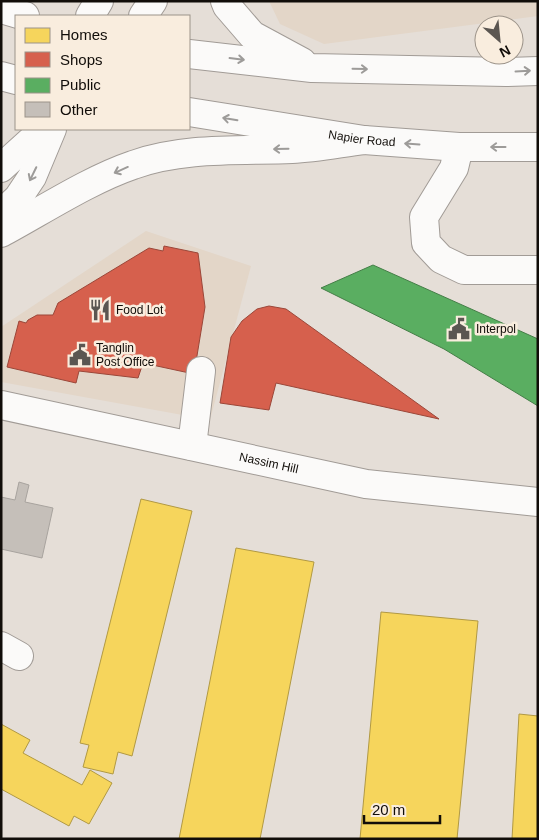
<svg xmlns="http://www.w3.org/2000/svg" width="539" height="840" viewBox="0 0 539 840" font-family="Arial,sans-serif">
<style>
.built{fill:#e3d6c8}
.homes{fill:#f6d55c;stroke:#b19943}
.shops{fill:#d6604d;stroke:#9b4739}
.public{fill:#5aae61;stroke:#447e47}
.building{fill:#c5bfb9;stroke:#a8a39e}
.lines{fill:none;stroke-linecap:round;stroke-linejoin:round}
.minor-casing{stroke:#a19b96;stroke-width:30}
.major-casing{stroke:#a19b96;stroke-width:30}
.minor{stroke:#fbfaf9;stroke-width:28}
.major{stroke:#fbfaf9;stroke-width:28}
.oneway{stroke:#9d9b99}
.labels{text-anchor:middle;stroke-width:5;stroke-linejoin:round;paint-order:stroke}
.street-label{font-size:12px;fill:#110d09;stroke:#f9edde}
.poi-label{font-size:12px;fill:#110d09;stroke:#f9edde;text-anchor:start}
</style>
<rect width="100%" height="100%" fill="#e5ded7"/>
<!-- built -->
<g class="built">
<polygon points="269,1 538,1 538,16 324,44 280,24"/>
<polygon points="146,231 251,266 210,420 1,382 1,327"/>
</g>
<!-- homes -->
<g class="homes">
<polygon points="141,499 192,511 132,756 118,752 113,774 83,767 89,745 80,743"/>
<polygon points="236,548 314,562 260,839 179,839"/>
<polygon points="381,612 478,621 457,839 360,839"/>
<polygon points="519,714 538,716 538,839 512,839"/>
<polygon points="1,724 30,740 23,753 82,785 90,770 112,783 89,824 74,816 69,826 1,789"/>
</g>
<!-- shops -->
<g class="shops">
<polygon points="164,246 198,253 205,307 194,374 143,363 138,378 79,371 76,383 7,367 19,321 26,323 28,320 37,315 53,315 58,303 149,248 163,251"/>
<polygon points="269,306 286,309 439,419 276,383 269,410 220,403 231,337 242,321 257,309"/>
</g>
<!-- public -->
<polygon class="public" points="373,265 538,339 538,406 444,349 321,288"/>
<!-- building -->
<polygon class="building" points="19,482 29,485 25,502 53,508 42,558 1,549 1,497 15,500"/>
<g class="lines">
<!-- minor casing -->
<g class="minor-casing">
<g id="minor">
<polyline points="459,147 454,168 424,217 426,243 441,259 464,270 538,270"/>
<path id="s1" d="M1,405L366,484L538,502"/>
<polyline points="192,446 201,371"/>
<polyline points="1,646 19,656"/>
</g>
</g>
<!-- major casing -->
<g class="major-casing">
<g id="major">
<polyline points="225,1 227,6 252,35 302,62"/>
<polyline points="1,9 25,16"/>
<polyline points="90,16 99,1"/>
<polyline points="143,16 153,1"/>
<polyline points="189,54 312,68 506,72 538,71"/>
<polyline points="1,76 16,80"/>
<path id="s2" d="M189,112L364,140L459,147H538"/>
<polyline points="1,168 44,129"/>
<polyline points="1,214 18,198 32,177 52,129"/>
<path d="M1,233C42,211 89,180 133,165C182,147 241,151 292,149C316,148 340,143 364,140"/>
</g>
</g>
<!-- minor -->
<use href="#minor" class="minor"/>
<!-- major -->
<use href="#major" class="major"/>
</g>
<!-- one-way arrows -->
<defs><path id="oneway-shaft" d="M-6 0H5M1.5-3L5.5 0L1.5 3" fill="none" stroke-width="1.6" stroke-linecap="round" stroke-linejoin="round" transform="scale(1.25)"/></defs>
<g class="oneway">
<use href="#oneway-shaft" transform="translate(237 59) rotate(7)"/>
<use href="#oneway-shaft" transform="translate(360 69) rotate(1)"/>
<use href="#oneway-shaft" transform="translate(523 71) rotate(-3)"/>
<use href="#oneway-shaft" transform="translate(230 119) rotate(-171)"/>
<use href="#oneway-shaft" transform="translate(412 144) rotate(-176)"/>
<use href="#oneway-shaft" transform="translate(498 147) rotate(180)"/>
<use href="#oneway-shaft" transform="translate(281 149) rotate(179)"/>
<use href="#oneway-shaft" transform="translate(121 170) rotate(156)"/>
<use href="#oneway-shaft" transform="translate(33 174) rotate(116)"/>
</g>
<!-- icons -->
<defs>
<g id="restaurant-bare" transform="scale(1.725)"><path d="M-5-6h1v4h1v-4h1v4h1v-4h1v5L-1.5 .5V6h-2V.5L-5-1ZM5-6V6H3V1.5H1.5Q1.5-4 5-6Z" fill="#5b5651" stroke="#f9edde" stroke-width="2.5" paint-order="stroke"/></g>
<g id="civic-bare" transform="scale(1.725)"><path d="M-.6-6.5H3V-4.5H.6V-3L4-1V1h2V6H-6V1h2V-1L-.6-3ZM-1.2 2.5V6h2.4V2.5Z" fill="#5b5651" stroke="#f9edde" stroke-width="2.5" paint-order="stroke"/></g>
</defs>
<g fill-rule="evenodd">
<use href="#restaurant-bare" x="100" y="310"/>
<use href="#civic-bare" x="459" y="329"/>
<use href="#civic-bare" x="80" y="355"/>
</g>
<g class="labels">
<!-- street labels -->
<g class="street-label">
<text dy="4" stroke="none"><textPath href="#s2" startOffset="175">Napier Road</textPath></text>
<text dy="4" stroke="none"><textPath href="#s1" startOffset="274">Nassim Hill</textPath></text>
</g>
<!-- poi labels -->
<g class="poi-label">
<text x="116" y="314">Food Lot</text>
<text x="476" y="333">Interpol</text>
<text x="96" y="352">Tanglin<tspan x="96" dy="14">Post Office</tspan></text>
</g>
</g>
<!-- border -->
<rect width="539" height="840" fill="none" stroke="#110d09" stroke-width="5"/>
<!-- legend -->
<rect x="15" y="15" width="175" height="115" fill="#f9edde" stroke="#9c9389"/>
<rect x="25" y="28" width="25" height="15" fill="#f6d55c" stroke="#9c9389"/>
<text x="60" y="40" font-size="15" fill="#110d09">Homes</text>
<rect x="25" y="52" width="25" height="15" fill="#d6604d" stroke="#9c9389"/>
<text x="60" y="65" font-size="15" fill="#110d09">Shops</text>
<rect x="25" y="78" width="25" height="15" fill="#5aae61" stroke="#9c9389"/>
<text x="60" y="90" font-size="15" fill="#110d09">Public</text>
<rect x="25" y="102" width="25" height="15" fill="#c5bfb9" stroke="#9c9389"/>
<text x="60" y="115" font-size="15" fill="#110d09">Other</text>
<!-- north arrow -->
<g transform="translate(499 40) rotate(153)"><circle r="24" fill="#f9edde" stroke="#9c9389"/>
<path d="M0-4L9 19L0 12L-9 19Z" fill="#5b5651"/>
<text y="-8" font-size="14" font-weight="bold" text-anchor="middle" fill="#110d09">N</text>
</g>
<!-- scale -->
<path d="M364 815v8h76v-8" fill="none" stroke="#110d09" stroke-width="2.5"/>
<text x="372" y="815" font-size="15" fill="#110d09" stroke="#f9edde" stroke-width="4" paint-order="stroke">20 m</text>
</svg>
